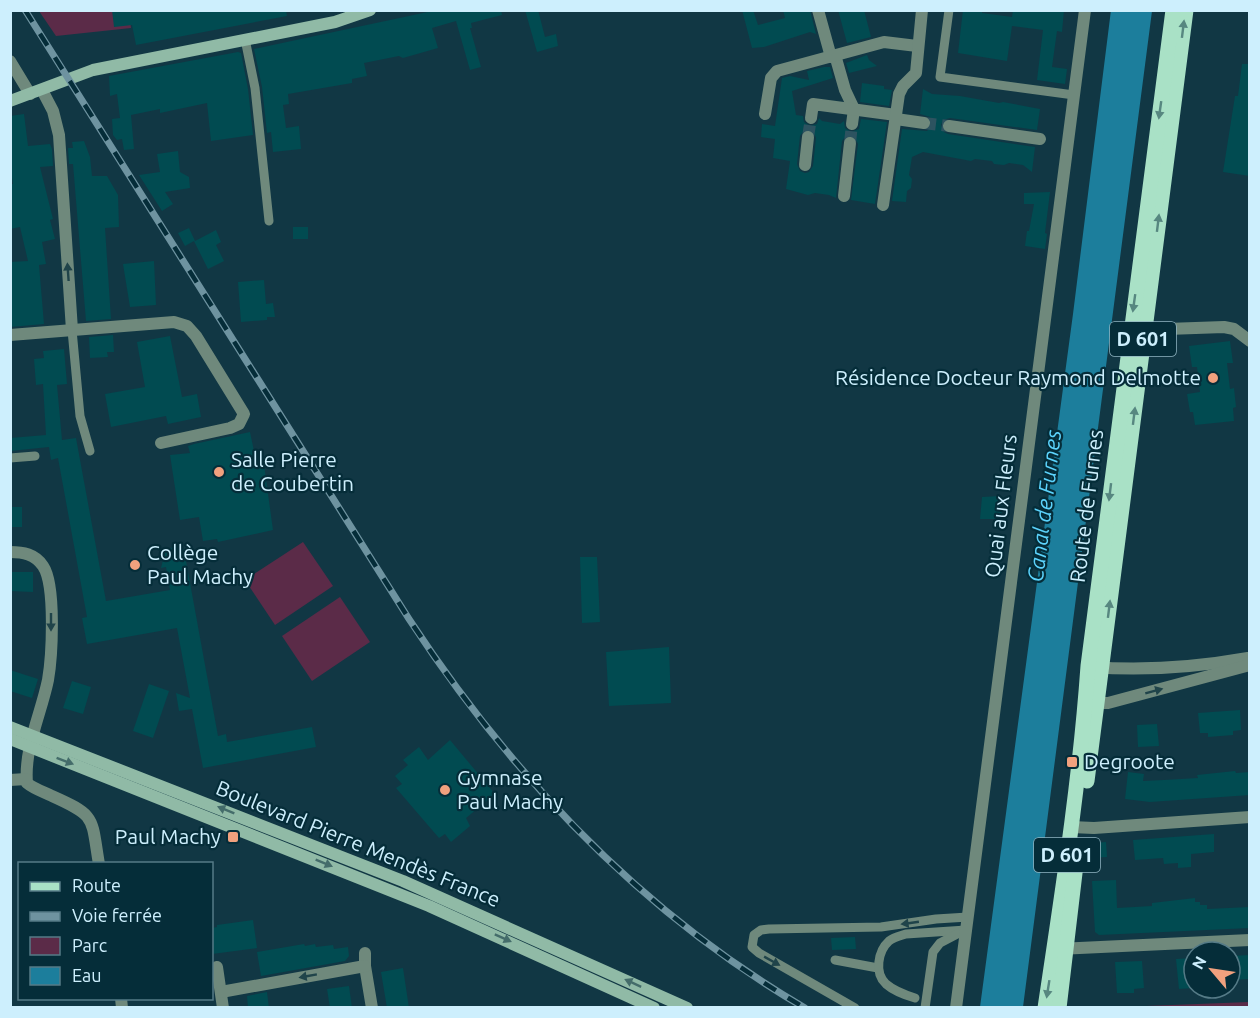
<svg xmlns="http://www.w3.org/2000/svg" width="1260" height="1018" viewBox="0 0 1260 1018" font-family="Ubuntu,sans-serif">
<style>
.green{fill:#5b2b48}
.water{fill:#1c7e9c}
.building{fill:#014b51;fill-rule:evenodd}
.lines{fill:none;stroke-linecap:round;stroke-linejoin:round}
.street-tunnel{stroke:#2d5360;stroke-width:12;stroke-dasharray:12 6;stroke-linecap:butt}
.lane{stroke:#6f897c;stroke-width:9}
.street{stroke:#6f897c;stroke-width:12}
.secondary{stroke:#90baa6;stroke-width:12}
.primary{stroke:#a9e1c6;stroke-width:15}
.rail-casing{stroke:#6e93a0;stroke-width:7}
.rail{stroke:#052d39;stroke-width:4.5;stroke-dasharray:14;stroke-linecap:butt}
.oneway{fill:#578780}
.oneway2{fill:#20444a}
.oneway3{fill:#446c6a}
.poi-dot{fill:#f1a17e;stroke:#052d39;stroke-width:2}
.labels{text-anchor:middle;stroke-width:4.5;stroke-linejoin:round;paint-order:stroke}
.shield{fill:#052d39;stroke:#91b5c2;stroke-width:1.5}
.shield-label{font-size:20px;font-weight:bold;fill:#cdeffd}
.poi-label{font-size:21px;fill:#cdeffd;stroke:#052d39;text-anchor:start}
.street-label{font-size:21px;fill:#cdeffd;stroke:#052d39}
.water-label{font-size:22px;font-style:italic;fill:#5cd3fc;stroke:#052d39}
</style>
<rect width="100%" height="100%" fill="#113744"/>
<!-- green -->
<g class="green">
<polygon points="39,11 129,11 131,28 56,36"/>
<polygon points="303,542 333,586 275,625 245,580"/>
<polygon points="340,597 370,642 312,681 282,636"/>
<polygon points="1249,1002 1249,1008 1120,1007"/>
</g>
<!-- water -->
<polygon class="water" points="1111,10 1152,11 1023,1007 980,1007 1073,314"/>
<!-- building -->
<g class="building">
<polygon points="112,10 286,10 287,16 136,45 132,25 114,27"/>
<polygon points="437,10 501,10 502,15 471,23 472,28 470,28 481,67 470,70 456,21 432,28 438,48 403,58 399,56 364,63 367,76 352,79 352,83 288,94 289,104 283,105 286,128 299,126 301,149 273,152 271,132 267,133 262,87 254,49"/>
<polygon points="525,10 538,10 545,37 556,34 558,46 537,52"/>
<polygon points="742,10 753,10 758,25 785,18 783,10 810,10 816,34 810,32 764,47 752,48"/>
<polygon points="838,10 864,10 871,37 847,43"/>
<polygon points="963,10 982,10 982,13 1012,17 1013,10 1064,10 1062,32 1057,31 1052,67 1067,69 1065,84 1037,80 1043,30 1012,26 1007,61 958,53"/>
<polygon points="238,52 241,53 248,89 253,135 211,141 207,103 160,113 160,109 131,115 134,149 124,150 122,139 117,140 113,135 112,119 120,118 117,94 110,96 109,76"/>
<polygon points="867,55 869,60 877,66 849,73 846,63"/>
<polygon points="1242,64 1250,64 1250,176 1223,172 1235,96 1238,96"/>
<path d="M824,67H830L833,78L792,91L796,115L803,116L804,122L810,126L817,124L819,118L822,121L840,124L844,121L845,128L851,132L859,129L861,119L887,122L875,204L851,200L858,144L854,136H846L842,141L836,198L829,195L815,193L808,195L786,189L790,161L773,158L775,139L761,137L762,124L775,126L782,78L790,76L809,80L807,71ZM805,129L813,131L816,138L813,166L809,172L805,173L800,171L797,164L800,136Z"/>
<polygon points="862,83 884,86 884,89 892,90 889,106 860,102"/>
<polygon points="923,89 932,94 960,96 999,103 1003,102 1040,109 1037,130 950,118 943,120 941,125 944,132 948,134 1035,147 1032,172 1023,165 1009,163 1004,165 994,164 992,161 975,159 971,161 923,152 912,157 909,175 912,179 911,188 907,191 906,202 892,201 902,129 927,131 932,125 930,117 920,114"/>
<polygon points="24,114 28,146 50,144 52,149 53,166 40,167 53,219 50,220 55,239 42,242 46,264 39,265 44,324 10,327 10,262 28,261 20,227 10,229 10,184 13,184 10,165 10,116"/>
<polygon points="84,141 90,157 92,176 107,176 118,195 119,227 105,228 111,319 86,321 73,164 69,164 68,148 73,148 72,142"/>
<polygon points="178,151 180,172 189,177 190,188 165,192 173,204 162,211 139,175 160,172 157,154"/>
<polygon points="1050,192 1045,233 1047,234 1045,249 1025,246 1027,231 1029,231 1034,204 1024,204 1024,193"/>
<rect x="293" y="227" width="15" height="12"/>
<polygon points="189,228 195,241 216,230 221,242 216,245 224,261 208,269 194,241 185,246 178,233"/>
<polygon points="154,261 156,305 130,307 123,264"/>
<polygon points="264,280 266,304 273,303 275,317 267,317 267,320 241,322 238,282"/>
<polygon points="113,335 114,352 107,352 108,357 90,358 89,337"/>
<polygon points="170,336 182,397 197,394 201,417 168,424 166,416 111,427 105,394 145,387 137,342"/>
<polygon points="1230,341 1233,363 1227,363 1230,389 1234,388 1236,407 1233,408 1234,421 1195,425 1193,412 1190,412 1187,394 1200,392 1197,367 1192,367 1189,346"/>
<polygon points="64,349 67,384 57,385 62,440 76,438 106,601 170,590 166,567 161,568 165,552 174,546 182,547 184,550 218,736 226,734 227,742 312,727 316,747 203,768 192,709 179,711 176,693 190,698 177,628 87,644 82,618 87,617 58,458 51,460 49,447 10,451 10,438 46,435 43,384 36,385 34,359 44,358 43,351"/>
<polygon points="250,432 254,451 262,450 273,530 218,542 217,539 203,541 199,517 180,520 170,455 190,453 188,446 194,444"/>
<polygon points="1001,496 1002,519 980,519 982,497"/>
<rect x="10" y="507" width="12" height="20"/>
<polygon points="580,557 597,557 600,622 582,623"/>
<polygon points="10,572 33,572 33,592 10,591"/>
<polygon points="669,647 671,703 609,706 606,652"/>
<polygon points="10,670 38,679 32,698 10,691"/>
<polygon points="72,681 91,687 83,714 63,708"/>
<polygon points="149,684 169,691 153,738 133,731"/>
<polygon points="1240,710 1241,730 1233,731 1233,735 1208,737 1208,733 1200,733 1198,713"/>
<polygon points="1157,724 1159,746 1138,747 1137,725"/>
<polygon points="450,740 495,794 466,818 470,826 451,842 445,834 439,838 396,788 402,784 395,776 408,765 403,760 419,747 428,760"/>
<polygon points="1235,771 1236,773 1250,772 1250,795 1150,802 1125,799 1128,772 1144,774 1143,781 1164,780 1198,778 1197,775"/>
<polygon points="1214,834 1214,852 1191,854 1191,867 1178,868 1178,863 1164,864 1163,858 1135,860 1133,840"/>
<polygon points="1106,842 1107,857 1090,858 1092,845 1095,843"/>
<polygon points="1116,880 1117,908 1152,906 1152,903 1195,898 1195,902 1200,902 1200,905 1207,905 1207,909 1250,907 1250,928 1099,935 1095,932 1092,881"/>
<polygon points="253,920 257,948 212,954 212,928 217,927 217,925"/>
<polygon points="855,937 856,949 832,950 831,938"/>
<polygon points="304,944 305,946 315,944 316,947 333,945 334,949 348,947 349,956 345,961 261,976 257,952"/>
<polygon points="1250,955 1250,979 1231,980 1230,956"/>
<polygon points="1194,958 1194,988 1179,989 1176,959"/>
<polygon points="1142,961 1144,988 1134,989 1134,993 1117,993 1115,962"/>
<polygon points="403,968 409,1008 387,1008 381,972"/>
<polygon points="349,986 352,1008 330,1008 327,989"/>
<polygon points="267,992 269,1008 248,1008 247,996"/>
</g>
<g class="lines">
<!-- street-tunnel -->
<g class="street-tunnel">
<polyline points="924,123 949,126"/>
<polyline points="808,137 811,118"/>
<polyline points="850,143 852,124"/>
</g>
<!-- lane -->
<g class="lane">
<polyline points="949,10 940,77 1074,95"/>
<polyline points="245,39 255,88 269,221"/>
<polyline points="72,330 80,416 90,451"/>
<polyline points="10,458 35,456"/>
<polyline points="835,960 878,968"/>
<path d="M915,998C905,995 894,991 886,984C874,973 878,951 889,941C894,937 900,936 906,934L966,930"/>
<polyline points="855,1008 759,953 752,947 754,935 761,930 769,929 881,927 936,919 968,917"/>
<polyline points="925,1008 933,952 940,943 961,932"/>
</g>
<!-- street -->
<g class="street">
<polyline points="818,10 831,57"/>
<polyline points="835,55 845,90 854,109 852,124"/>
<polyline points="10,61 30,94"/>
<polyline points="42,90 53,111 59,135 72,330"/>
<polyline points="765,114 771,78 777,71 884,42 917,46"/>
<polyline points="811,118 813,104 896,115"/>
<polyline points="896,119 924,123"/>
<polyline points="949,126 1040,139"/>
<polyline points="805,165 808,137"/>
<polyline points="844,196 850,143"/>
<polyline points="883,205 899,94 903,86 916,73 922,10"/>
<polyline points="1138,330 1224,327 1234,329 1250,341"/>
<polyline points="10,335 174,322 187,326 196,336 244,414 239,424 230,428 161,443"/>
<path d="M10,552C23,552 35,554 43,566C56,585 52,657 48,680C41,714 24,748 27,783C34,789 44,792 52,796C97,816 91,817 99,864"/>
<path d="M1092,667C1145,671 1197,667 1248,658"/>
<polyline points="1090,703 1108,703 1250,665"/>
<polyline points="10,780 26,779"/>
<polyline points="1071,827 1094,828 1250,817"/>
<polyline points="1058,949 1250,940"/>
<polyline points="365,953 365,966 372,1008"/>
<polyline points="217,967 223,1008"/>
<polyline points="221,992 365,966"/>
<polyline points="121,998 122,1008"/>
<polyline points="956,1008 1085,10"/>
</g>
<!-- secondary -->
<g class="secondary">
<polyline points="10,101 93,70 335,22 370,10"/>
<polyline points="10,727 403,881 687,1008"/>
<polyline points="10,739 429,906 654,1008"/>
</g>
<!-- primary -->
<g class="primary">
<polyline points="1087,781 1186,10"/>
<path d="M1045,1008C1062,894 1080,780 1088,666L1173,10"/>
<polyline points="1059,1008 1077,856"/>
</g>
<!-- rail casing -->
<g class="rail-casing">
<path id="rail" d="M25,10L409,619C512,776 642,913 805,1008"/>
</g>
<!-- rail -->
<use href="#rail" class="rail"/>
</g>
<!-- one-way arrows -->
<defs><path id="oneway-solid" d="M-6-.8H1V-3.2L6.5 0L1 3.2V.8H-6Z" transform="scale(1.5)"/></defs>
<g class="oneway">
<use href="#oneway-solid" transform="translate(1183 29) rotate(-83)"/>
<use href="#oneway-solid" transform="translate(1160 110) rotate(98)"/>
<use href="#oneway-solid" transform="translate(1158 223) rotate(-83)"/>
<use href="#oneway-solid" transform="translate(1134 303) rotate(98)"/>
<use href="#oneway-solid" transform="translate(1134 416) rotate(-83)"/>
<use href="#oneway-solid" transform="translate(1110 492) rotate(97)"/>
<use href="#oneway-solid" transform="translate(1109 609) rotate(-83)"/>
<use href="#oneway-solid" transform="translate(1048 989) rotate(99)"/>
</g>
<g class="oneway2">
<use href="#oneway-solid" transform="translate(68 272) rotate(-94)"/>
<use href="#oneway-solid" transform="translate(51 622) rotate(90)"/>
<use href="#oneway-solid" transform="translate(1154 691) rotate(-15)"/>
<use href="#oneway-solid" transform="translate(910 923) rotate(172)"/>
<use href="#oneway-solid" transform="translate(772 961) rotate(29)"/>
<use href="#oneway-solid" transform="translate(308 976) rotate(170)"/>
</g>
<g class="oneway3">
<use href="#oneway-solid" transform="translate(65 761) rotate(21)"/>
<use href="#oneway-solid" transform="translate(226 810) rotate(-158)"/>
<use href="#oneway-solid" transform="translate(324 863) rotate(22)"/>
<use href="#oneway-solid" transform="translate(503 938) rotate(24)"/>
<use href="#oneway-solid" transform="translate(633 983) rotate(-155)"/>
</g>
<!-- markers -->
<g class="poi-dot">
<circle cx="1213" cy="378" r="6"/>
<circle cx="219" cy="472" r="6"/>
<circle cx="135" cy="565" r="6"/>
<rect x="1066" y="756" width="12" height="12" rx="3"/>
<circle cx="445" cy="790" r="6"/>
<rect x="227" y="831" width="12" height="12" rx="3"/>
</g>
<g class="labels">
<!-- shield labels -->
<g class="shield">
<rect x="1110" y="322" width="66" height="34" rx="4.5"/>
<rect x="1034" y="838" width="66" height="34" rx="4.5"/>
</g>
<g class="shield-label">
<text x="1143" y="346">D 601</text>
<text x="1067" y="862">D 601</text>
</g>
<!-- poi labels -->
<g class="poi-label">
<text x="1201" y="385" text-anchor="end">Résidence Docteur Raymond Delmotte</text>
<text x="231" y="467">Salle Pierre<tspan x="231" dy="24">de Coubertin</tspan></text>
<text x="147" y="560">Collège<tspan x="147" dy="24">Paul Machy</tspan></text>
<text x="1084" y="769">Degroote</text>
<text x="457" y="785">Gymnase<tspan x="457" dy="24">Paul Machy</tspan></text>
<text x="221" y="844" text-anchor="end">Paul Machy</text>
</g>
<!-- street labels -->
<g class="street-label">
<text transform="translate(1001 506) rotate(-83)" y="7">Quai aux Fleurs</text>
<text transform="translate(1087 506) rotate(-83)" y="7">Route de Furnes</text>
<text transform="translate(358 844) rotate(22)" y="7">Boulevard Pierre Mendès France</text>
</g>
<!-- water labels -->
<g class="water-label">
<text transform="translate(1044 506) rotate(-83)" y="8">Canal de Furnes</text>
</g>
</g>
<!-- border -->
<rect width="1260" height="1018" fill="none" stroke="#cdeffd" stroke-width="24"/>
<!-- legend -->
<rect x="18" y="862" width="195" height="138" fill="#052d39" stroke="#557b87" stroke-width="1.5"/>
<rect x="30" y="882" width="30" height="9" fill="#a9e1c6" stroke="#557b87" stroke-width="1.5"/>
<text x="72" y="892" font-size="18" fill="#cdeffd">Route</text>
<rect x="30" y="912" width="30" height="9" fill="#6e93a0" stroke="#557b87" stroke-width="1.5"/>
<text x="72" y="922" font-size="18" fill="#cdeffd">Voie ferrée</text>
<rect x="30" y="937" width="30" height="18" fill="#5b2b48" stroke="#557b87" stroke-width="1.5"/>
<text x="72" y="952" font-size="18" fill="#cdeffd">Parc</text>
<rect x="30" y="967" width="30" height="18" fill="#1c7e9c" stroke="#557b87" stroke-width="1.5"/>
<text x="72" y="982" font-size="18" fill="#cdeffd">Eau</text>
<!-- north arrow -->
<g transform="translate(1212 970) rotate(299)"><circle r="28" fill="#052d39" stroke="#557b87" stroke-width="1.5"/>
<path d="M0-4.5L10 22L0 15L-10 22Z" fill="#f1a17e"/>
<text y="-9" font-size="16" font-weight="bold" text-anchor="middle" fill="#cdeffd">N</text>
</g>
</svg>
